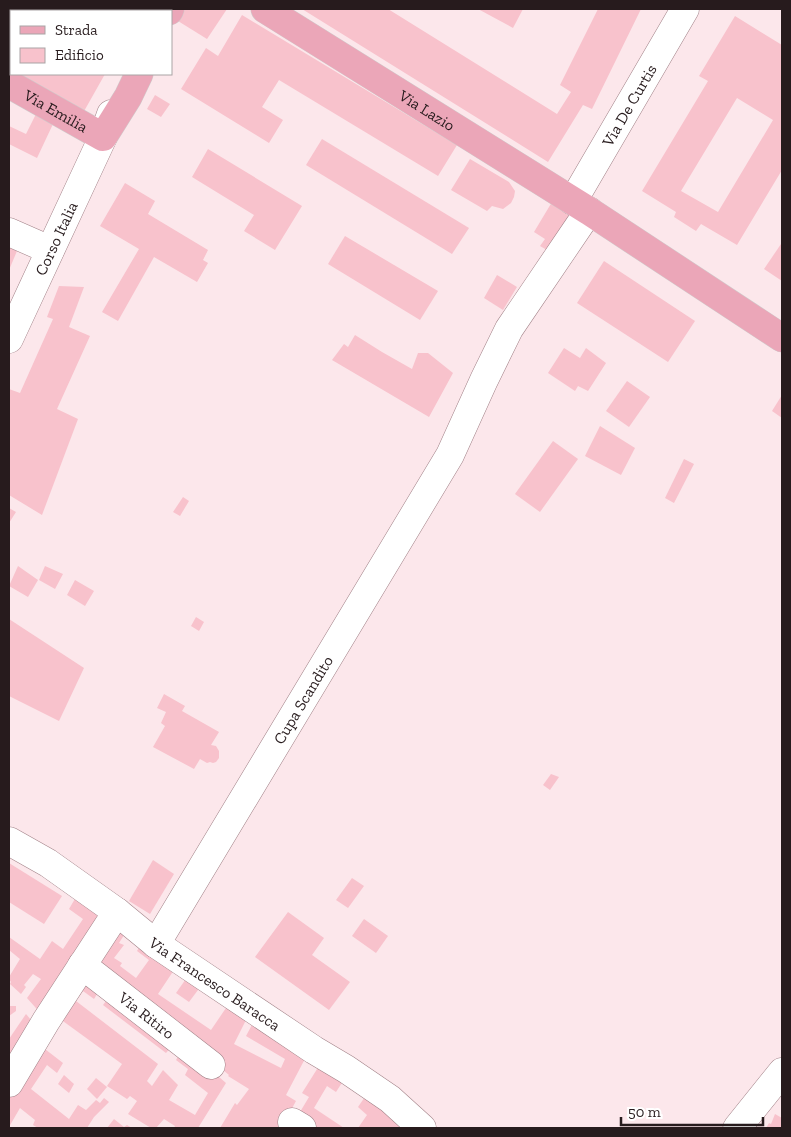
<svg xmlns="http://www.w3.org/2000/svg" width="791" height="1137" viewBox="0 0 791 1137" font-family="'Zilla Slab',serif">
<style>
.building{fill:#f8c2cc;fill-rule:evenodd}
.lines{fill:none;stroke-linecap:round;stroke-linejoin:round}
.minor-casing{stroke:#a18187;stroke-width:29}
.major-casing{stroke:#cfcdcd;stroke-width:29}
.minor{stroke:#fff;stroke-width:28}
.major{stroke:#eba6b8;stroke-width:28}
.labels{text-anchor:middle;stroke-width:4;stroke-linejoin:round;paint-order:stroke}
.street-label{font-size:16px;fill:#271b1d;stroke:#fff}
</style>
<rect width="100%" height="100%" fill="#fce7eb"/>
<!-- building -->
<g class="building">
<polygon points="35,9 80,9 85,11 33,11"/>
<polygon points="183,9 227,9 207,39 178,21"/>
<polygon points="302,9 388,9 557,114 571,92 560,85 598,9 641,9 592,109 583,105 548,162"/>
<polygon points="478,9 523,9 513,28"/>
<polygon points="242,15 457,145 438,176 279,80 262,107 283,120 269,143 181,89 206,48 218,56"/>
<path d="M735,16L782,45V170L737,245L701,224L696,231L674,217L676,212L642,191L708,81L699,76ZM737,98L773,120L718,212L681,191Z"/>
<polygon points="11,53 11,74 105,74 83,113 9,73 9,58"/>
<polygon points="155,95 170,104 161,117 147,109"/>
<polygon points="36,114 53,124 37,158 9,144 9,126 26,134"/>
<polygon points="322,139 469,228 452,254 306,165"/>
<polygon points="208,149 302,206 275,250 244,231 254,215 192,177"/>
<polygon points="470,159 509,182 515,191 514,197 511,203 503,209 492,206 487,211 451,190"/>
<polygon points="125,183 155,201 148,214 208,250 203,260 208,263 197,282 154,257 118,321 102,312 139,249 100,226"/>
<polygon points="552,202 575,215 552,253 540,246 545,239 534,232"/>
<polygon points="345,236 438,291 420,320 328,264"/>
<polygon points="781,244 782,245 782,281 764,269"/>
<polygon points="9,247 17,251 9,270"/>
<polygon points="604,261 695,321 668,362 577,303"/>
<polygon points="497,275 517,287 503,310 484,298"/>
<polygon points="59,286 84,287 69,327 90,336 57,409 78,419 42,515 9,495 9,389 20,393 53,319 47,317"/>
<polygon points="355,335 382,352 412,369 418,353 428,353 453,373 429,417 332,360 344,344 348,347"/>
<polygon points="564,348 580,358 586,348 606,363 588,391 578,386 575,391 548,373"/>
<polygon points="627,381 650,397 629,427 606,411"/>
<polygon points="782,395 782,418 772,411"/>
<polygon points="600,426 635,448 621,475 585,456"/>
<polygon points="553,441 578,459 540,512 515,494"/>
<polygon points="684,459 694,464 674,503 665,498"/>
<polygon points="183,497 189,501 180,516 173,512"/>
<polygon points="9,508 16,512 9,523"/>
<polygon points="18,566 38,580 28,597 9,586"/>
<polygon points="45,566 63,574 55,589 39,580"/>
<polygon points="75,580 94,591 85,606 67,595"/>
<polygon points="196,617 204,622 199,631 191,626"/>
<polygon points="9,619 84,668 59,721 9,696"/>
<polygon points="164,694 185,706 182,711 219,732 211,745 216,746 219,751 219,758 216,762 213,763 210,762 207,763 200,759 194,769 153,747 165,726 161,723 166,712 157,708"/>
<polygon points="551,774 559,777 550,790 543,785"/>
<polygon points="153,860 174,874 150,914 129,901"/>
<polygon points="9,863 62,896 44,924 9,902"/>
<polygon points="352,878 364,886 348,908 336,900"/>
<polygon points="79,892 107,917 43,1016 27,998 41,979 33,974 24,985 26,987 21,994 10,984 11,982 9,979 9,977 20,959 9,950 9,937 40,959 52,941 63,949 83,919 69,909"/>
<polygon points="288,912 324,938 312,955 350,982 329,1010 255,957"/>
<polygon points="364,919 388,936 376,953 352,936"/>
<polygon points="116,925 126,932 119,943 124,945 114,958 122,963 120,966 136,978 149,960 137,951 142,942 176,967 158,994 211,1030 228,1005 248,1016 234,1044 281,1068 285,1059 246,1036 254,1021 308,1053 286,1095 296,1101 284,1123 292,1128 220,1128 235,1103 237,1105 249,1089 228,1076 229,1075 148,1009 88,965"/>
<polygon points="81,976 100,989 94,999 83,991 76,1001 158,1064 147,1081 152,1086 163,1070 178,1085 169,1100 195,1115 208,1093 185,1075 188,1069 176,1060 184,1047 226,1083 198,1128 174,1128 175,1126 164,1119 156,1128 151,1128 128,1114 137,1101 130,1096 127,1099 107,1086 122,1064 56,1016"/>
<polygon points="188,976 201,986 189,1002 176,993"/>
<polygon points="110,996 174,1044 166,1053 103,1005"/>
<polygon points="9,1006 16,1006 16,1011 9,1016"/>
<polygon points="26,1014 36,1026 9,1068 9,1039"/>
<polygon points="41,1046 63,1063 57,1073 47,1065 31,1089 69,1119 78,1105 86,1110 96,1100 100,1103 104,1098 109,1102 94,1117 87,1128 38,1128 33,1125 35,1120 20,1108 9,1127 9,1094"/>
<polygon points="319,1066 347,1075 336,1092 327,1086 314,1108 344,1128 312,1128 300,1112 309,1097 302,1093"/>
<polygon points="64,1075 74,1084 69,1093 58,1084"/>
<polygon points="96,1078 107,1087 97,1099 87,1089"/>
<polygon points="369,1091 413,1128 358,1128 367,1115 358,1107"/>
<polygon points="775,1114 782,1118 782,1128 766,1128 769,1123 771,1124"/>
<polygon points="114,1119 124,1127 127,1125 132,1128 107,1128"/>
</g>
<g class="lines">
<!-- minor casing -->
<g class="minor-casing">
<g id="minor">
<polyline points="100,9 104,11"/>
<path id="s1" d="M573,201L685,9"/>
<polyline points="9,232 50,250"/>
<path id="s2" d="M9,339L103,137L111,114"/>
<path id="s3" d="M9,841L48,863L117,912L156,944L314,1050L346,1069L390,1099L422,1128"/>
<path id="s4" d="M156,944L450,455L484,380L509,329L589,211"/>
<path id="s5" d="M82,965L211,1065"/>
<polyline points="9,1083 46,1021 117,912"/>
<polyline points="292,1122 302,1128"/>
<polyline points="737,1128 782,1072"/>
</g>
</g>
<!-- major casing -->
<g class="major-casing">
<g id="major">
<path id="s6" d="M265,9L589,211L782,338"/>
<polyline points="169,11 170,9"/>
<path id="s7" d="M9,84L103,137L128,97L139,74"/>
</g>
</g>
<!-- minor -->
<use href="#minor" class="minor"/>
<!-- major -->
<use href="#major" class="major"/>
</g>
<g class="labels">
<!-- street labels -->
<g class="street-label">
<text dy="6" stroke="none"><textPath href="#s1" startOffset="111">Via De Curtis</textPath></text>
<text dy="6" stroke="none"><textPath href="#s7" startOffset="54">Via Emilia</textPath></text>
<text dy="6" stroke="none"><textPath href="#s6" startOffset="191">Via Lazio</textPath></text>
<text dy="6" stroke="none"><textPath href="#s2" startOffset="111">Corso Italia</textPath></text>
<text dy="6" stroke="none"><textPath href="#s4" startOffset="285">Cupa Scandito</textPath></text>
<text dy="6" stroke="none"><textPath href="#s3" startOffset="251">Via Francesco Baracca</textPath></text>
<text dy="6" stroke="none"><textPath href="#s5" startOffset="82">Via Ritiro</textPath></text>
</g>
</g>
<!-- border -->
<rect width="791" height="1137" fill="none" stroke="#271b1d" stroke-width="20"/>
<!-- legend -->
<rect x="10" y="10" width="162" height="65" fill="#ffffff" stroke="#a9a4a5"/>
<rect x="20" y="26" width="25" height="8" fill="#eba6b8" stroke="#a9a4a5"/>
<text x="55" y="35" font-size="15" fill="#271b1d">Strada</text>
<rect x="20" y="48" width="25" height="15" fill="#f8c2cc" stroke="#a9a4a5"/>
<text x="55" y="60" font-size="15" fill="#271b1d">Edificio</text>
<!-- scale -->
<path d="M621 1117v8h142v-8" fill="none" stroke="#271b1d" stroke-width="2.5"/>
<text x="628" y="1117" font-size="15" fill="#271b1d" stroke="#ffffff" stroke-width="4" paint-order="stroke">50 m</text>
</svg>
